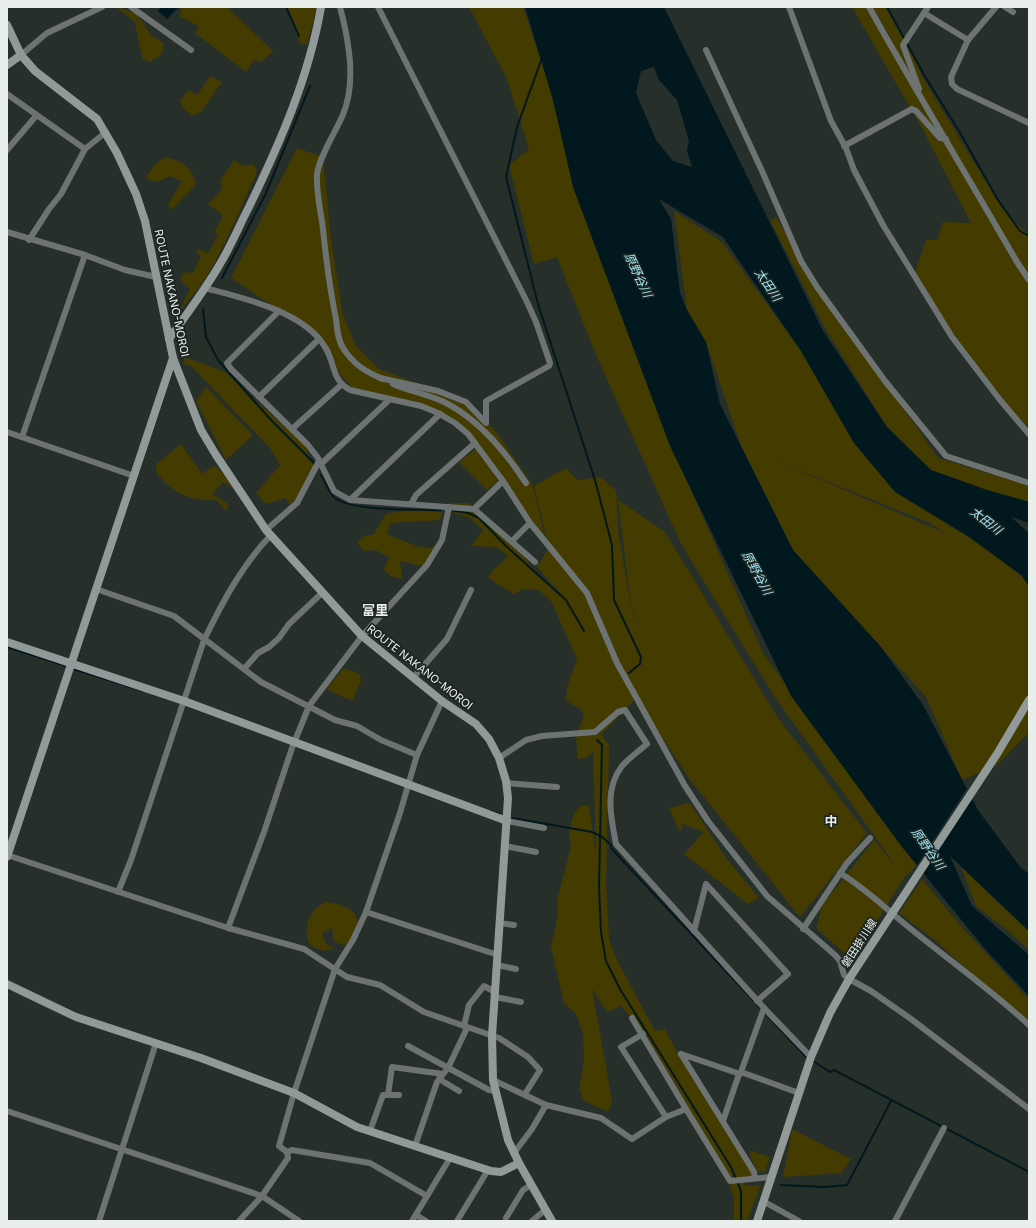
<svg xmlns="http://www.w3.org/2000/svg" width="1036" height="1228" viewBox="0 0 1036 1228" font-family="Inter,'Noto Sans JP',sans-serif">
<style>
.green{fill:#443b00;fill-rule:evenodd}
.water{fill:#00181e;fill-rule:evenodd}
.pier{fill:#272f2a}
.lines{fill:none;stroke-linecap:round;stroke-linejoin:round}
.stream{stroke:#00181e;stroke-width:2}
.street{stroke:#6d7372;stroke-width:6}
.secondary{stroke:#919a99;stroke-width:8}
.labels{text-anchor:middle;stroke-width:3.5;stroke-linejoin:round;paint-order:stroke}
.street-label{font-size:11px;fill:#e9efeb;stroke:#1d2520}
.water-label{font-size:12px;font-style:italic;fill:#a0e7f9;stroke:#1d2520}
.quarter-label{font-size:13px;font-weight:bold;fill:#e9efeb;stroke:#1d2520}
</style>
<rect width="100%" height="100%" fill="#272f2a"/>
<!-- green -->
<g class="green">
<polygon points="116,7 136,13 152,36 164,43 162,54 150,62 142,58 135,22"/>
<polygon points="181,7 227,7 273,51 261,62 254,60 246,72 195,33 199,26 180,17"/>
<polygon points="287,7 317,7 307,45 300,43"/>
<polygon points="469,7 523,7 546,75 581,208 675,454 763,653 917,865 904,878 852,960 816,928 823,904 874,840 898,869 774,696 681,544 596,355 557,257 534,264 509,165 529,149 507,79"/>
<path d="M852,7H868L891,43L892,40L872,7H885L916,60L921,75L1003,210L1029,235V427C982,385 949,329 914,276L926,240H937L943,222L971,223L923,130Z"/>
<polygon points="210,76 222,82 201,112 192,116 184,109 180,100 189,90 197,95"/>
<polygon points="297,148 323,157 331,240 343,315 356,346 379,369 466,402 497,433 532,484 547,544 483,453 457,425 421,407 355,392 332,364 325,347 310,331 231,278"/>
<path d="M166,157C183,161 193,169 196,185L174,207L173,210L168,205L182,181L170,176C160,182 156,183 145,178L156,163Z"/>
<path d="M234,160L244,166L254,164L257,173C232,225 219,268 179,312L190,289L180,280L184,272L193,273L201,256L196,252L198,249L208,253L218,235L214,233L223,215L208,204L221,190L222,184L220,181Z"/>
<path d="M674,211L722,242L801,351L854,443L969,537L1021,575L1029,586V732L996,766L962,780L926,697L793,550L741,446L706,342L687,310ZM774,460L930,523L944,532H943Z"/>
<polygon points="777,218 807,271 938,458 1029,486 1029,502 987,490 931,470 887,427 825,328 770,220"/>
<polygon points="185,357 225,372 305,445 315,470 297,498 290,505 285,498 266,504 256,493 280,465 270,448 191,366 183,364"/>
<polygon points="206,387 253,435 226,460 196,401"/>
<path d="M181,444L202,474L215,465L234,487L235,490L223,482L213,494L229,505L226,511L216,500C189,501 175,494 157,474L156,464Z"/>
<polygon points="475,449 499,480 487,490 459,462"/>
<polygon points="566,468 577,480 600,477 616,490 619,536 631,607 641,629 631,606 618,500 665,532 778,718 867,833 800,917 691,781 636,698 602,734 609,746 606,882 609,940 619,964 655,1031 665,1029 681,1059 754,1175 742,1178 745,1186 761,1185 747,1221 734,1221 734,1200 728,1178 635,1022 621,1006 607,1012 592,989 612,1100 608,1112 584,1101 579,1089 584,1060 583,1034 576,1014 564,1003 551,947 557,919 558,896 571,847 569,832 574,813 580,806 589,806 596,855 593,752 586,758 578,759 576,737 584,716 580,709 566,701 567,687 577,659 551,601 537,589 521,590 514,594 488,578 492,571 508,556 497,547 471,546 483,530 470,518 448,511 450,503 469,503 512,541 537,574 568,602 537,567 549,547 534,486"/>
<polygon points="414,509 443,513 440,520 390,523 387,534 419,547 434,548 432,557 422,566 400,561 402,579 390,576 384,569 389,557 375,550 364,551 357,543 366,535 373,535 386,514"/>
<polygon points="344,668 360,674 361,681 352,701 326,689"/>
<polygon points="690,803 726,858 759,898 748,904 684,854 704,832 683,824 680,832 669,808"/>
<polygon points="961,867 1029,932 1029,950 1007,930 976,906"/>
<polygon points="922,879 960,925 1029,1000 1029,1025 932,938 899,913"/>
<path d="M327,902C343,904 365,912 356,934C354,938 348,942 345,945L334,942L332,928L322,933L326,944L334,948L323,951L310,945C302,928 309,908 327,902Z"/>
<polygon points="792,1129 851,1159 841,1173 783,1177"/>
<polygon points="751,1151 770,1157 765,1172 757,1171 749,1154"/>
</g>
<!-- water -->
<g class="water">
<polygon points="161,7 179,7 167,19 158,11"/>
<path d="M525,7H664L823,331L887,427L931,470L987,490L1029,502V523L1011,517L1029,533V586L1021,575L969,537L895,492L854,443L801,351L723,237L659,199L671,219L680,293L687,310L706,342L720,404L793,550L881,647L923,705L978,810L1021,868L1029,874V931L950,856L972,906L1029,955V996L985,949L902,847L791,696L670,446L573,187L553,100ZM654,67L659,80L677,100L689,141L687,150L692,167L673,161L656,140L636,93L641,71Z"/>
</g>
<!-- pier -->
<polygon class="pier" points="968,787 973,797 922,875 916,867"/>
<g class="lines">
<!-- stream -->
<g class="stream">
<polyline points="286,7 299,36"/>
<polyline points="887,7 924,75 959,131 998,200 1020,231 1029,236"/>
<polyline points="542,58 517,127 506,177 538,304 595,480 612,545 614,600 641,657 640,664 629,673"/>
<polyline points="222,278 266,193 310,86"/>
<polyline points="203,309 206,337 218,360 270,419 315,464"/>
<path d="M321,475C325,481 328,490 333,496C345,512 420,509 441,510"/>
<polyline points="449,510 468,513 479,518 506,546 566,600 584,631"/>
<polyline points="7,647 69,667"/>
<polyline points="73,669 143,691"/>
<polyline points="597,740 602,745 599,887 601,932 606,961 620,989 731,1167 741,1191 741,1221"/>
<polyline points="491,811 500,814"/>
<polyline points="513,818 592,832 601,836 611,845 611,848 807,1058"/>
<polyline points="813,1061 830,1072 834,1070 1029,1172"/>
<polyline points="781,1185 824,1187 847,1185 891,1101"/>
</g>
<!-- street -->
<g class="street">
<polyline points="131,7 191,50"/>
<path d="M340,7C349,41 357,84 342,117C335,132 318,160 317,175C316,193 321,212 323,229C326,259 330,290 336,319C337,329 338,340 343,348C353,364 366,372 383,379"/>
<polyline points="378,7 527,302 536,322 550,363 549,366 486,401 486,423 466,402 438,391 380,378"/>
<polyline points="789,7 831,121 846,148 854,170 883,225 952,337 1000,400 1029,434"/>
<path d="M869,7C917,93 968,177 1017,262L1029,280"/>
<polyline points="996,7 968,40 951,77 952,84 957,89 1029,123"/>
<polyline points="1005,7 1013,12"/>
<polyline points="924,13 968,40"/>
<polyline points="706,50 762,171 801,261 817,287 885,381 946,456 1029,483"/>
<polyline points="21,55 47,33 102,7"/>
<polyline points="919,89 903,45 928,7"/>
<polyline points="7,94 85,149"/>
<polyline points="844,146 912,109 916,111 940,138 946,139"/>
<polyline points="7,150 36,116"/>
<polyline points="7,232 85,255 125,270 156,277"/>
<polyline points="29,240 49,209 61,194 85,149 106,132"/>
<path d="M205,288C242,298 304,311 325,347C336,364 330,378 350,390L421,406L438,413L455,423L468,434L503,481L530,523L587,593L617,663L636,697L685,786L708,821L767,896L835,955L840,961L844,975L849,979L871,991L911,1019L1029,1109"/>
<polyline points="279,311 227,363 231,369 308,445 318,458 334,491 350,500 474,509 535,562"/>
<path d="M393,384C409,391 426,394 442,401C478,418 505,451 526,483"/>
<polyline points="259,397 319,339"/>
<polyline points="292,429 341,385"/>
<polyline points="7,432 134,476"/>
<polyline points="22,437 85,255"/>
<polyline points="321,464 389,400"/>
<polyline points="350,500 440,414"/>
<polyline points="411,504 416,495 475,443"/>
<polyline points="474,509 503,481"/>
<polyline points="266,530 297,503 319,461"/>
<polyline points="512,541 530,523"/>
<polyline points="96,589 174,616 261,682 335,720 357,726 381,740 417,755"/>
<polyline points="244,669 258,653 269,647 279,638 289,624 323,592"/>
<polyline points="413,678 447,639 471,590"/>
<path d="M499,758L526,740L542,736L595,732L618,712L625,710L647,744C639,751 629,758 622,766C604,789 611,818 616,844L764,1008L811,1057"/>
<polyline points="506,783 557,787"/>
<polyline points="507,821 544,828"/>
<polyline points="505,846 536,852"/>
<polyline points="7,855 228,928 304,949 347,977 380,985 424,1012 499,1038 528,1057 540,1070 525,1094"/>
<path d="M840,873C863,887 881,904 900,920C943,956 988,987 1029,1025"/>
<path d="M118,892L131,860L204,640C222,603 242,565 271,535"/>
<polyline points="366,912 498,955"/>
<polyline points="500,923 514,925"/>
<polyline points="228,928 264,832 292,748 309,706 362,636 427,565 442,540 449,507"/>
<polyline points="803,929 847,863 870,838"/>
<polyline points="694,931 706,884 788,974 757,1001"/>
<polyline points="497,965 516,969"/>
<polyline points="495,997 521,1002"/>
<polyline points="764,1008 741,1072 799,1093"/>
<polyline points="632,1018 686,1109"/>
<polyline points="464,1026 469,1005 484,986 495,992"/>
<polyline points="643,1034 621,1047 666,1117"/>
<polyline points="408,1046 489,1090 496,1091"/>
<polyline points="681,1054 754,1172 755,1178"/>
<polyline points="681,1054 740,1074"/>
<polyline points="439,1079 459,1091"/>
<polyline points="493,1080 546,1105 601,1118 632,1139 666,1117 686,1109 730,1181 771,1177"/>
<polyline points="388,1095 392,1067 443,1074"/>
<polyline points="7,1111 262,1196 299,1221"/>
<polyline points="723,1121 738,1077 741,1072"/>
<polyline points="370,1131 383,1095 399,1095"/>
<polyline points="415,1146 437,1082 448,1068 467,1028"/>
<polyline points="287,1152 292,1150 370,1163 427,1196"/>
<polyline points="514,1153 532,1129 546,1105"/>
<polyline points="763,1201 799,1221"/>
<polyline points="416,1215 426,1221"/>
<polyline points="506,1218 523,1190 531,1185"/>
<polyline points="99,1221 156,1043"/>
<polyline points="239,1221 262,1196 288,1158 287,1152 279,1146 294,1093 335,969 353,940 366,912 400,813 417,755 442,701"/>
<polyline points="412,1221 450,1158"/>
<polyline points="457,1221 488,1170"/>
<polyline points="532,1221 545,1210"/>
<polyline points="895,1221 944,1128"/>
</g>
<!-- secondary -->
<g class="secondary">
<polyline points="7,25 21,55 35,71 97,119 117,153 136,194 145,221 173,358 201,430 216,455 266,530 362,636 442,701 476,724 489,739 499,758 506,781 508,798 492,1036 493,1080 508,1140 519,1163 552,1221"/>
<polyline points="7,65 21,55"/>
<path d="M169,339C186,315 205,290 220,264C231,246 239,226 249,207C280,143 309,77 321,7"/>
<polyline points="7,642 184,701 507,821"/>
<polyline points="7,857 173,358"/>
<polyline points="7,984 76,1017 201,1058 294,1093 357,1127 491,1171 501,1172 519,1163"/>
<polyline points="757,1221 811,1057 830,1013 849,979 997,754 1029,700"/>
</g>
</g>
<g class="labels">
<!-- street labels -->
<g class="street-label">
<text transform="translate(172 293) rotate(78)" y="4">ROUTE NAKANO-MOROI</text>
<text transform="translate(420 667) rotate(38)" y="4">ROUTE NAKANO-MOROI</text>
<text transform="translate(859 943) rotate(-57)" y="4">磐田掛川線</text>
</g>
<!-- water labels -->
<g class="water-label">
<text transform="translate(638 275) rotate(65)" y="4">原野谷川</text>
<text transform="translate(768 285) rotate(56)" y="4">太田川</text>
<text transform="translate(986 521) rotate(38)" y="4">太田川</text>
<text transform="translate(757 573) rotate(61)" y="4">原野谷川</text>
<text transform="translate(928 849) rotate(55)" y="4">原野谷川</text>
</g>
<!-- quarter labels -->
<g class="quarter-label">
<text x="375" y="615">富里</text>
<text x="831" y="826">中</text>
</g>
</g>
<!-- border -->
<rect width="1036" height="1228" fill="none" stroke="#e9efeb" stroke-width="16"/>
</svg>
